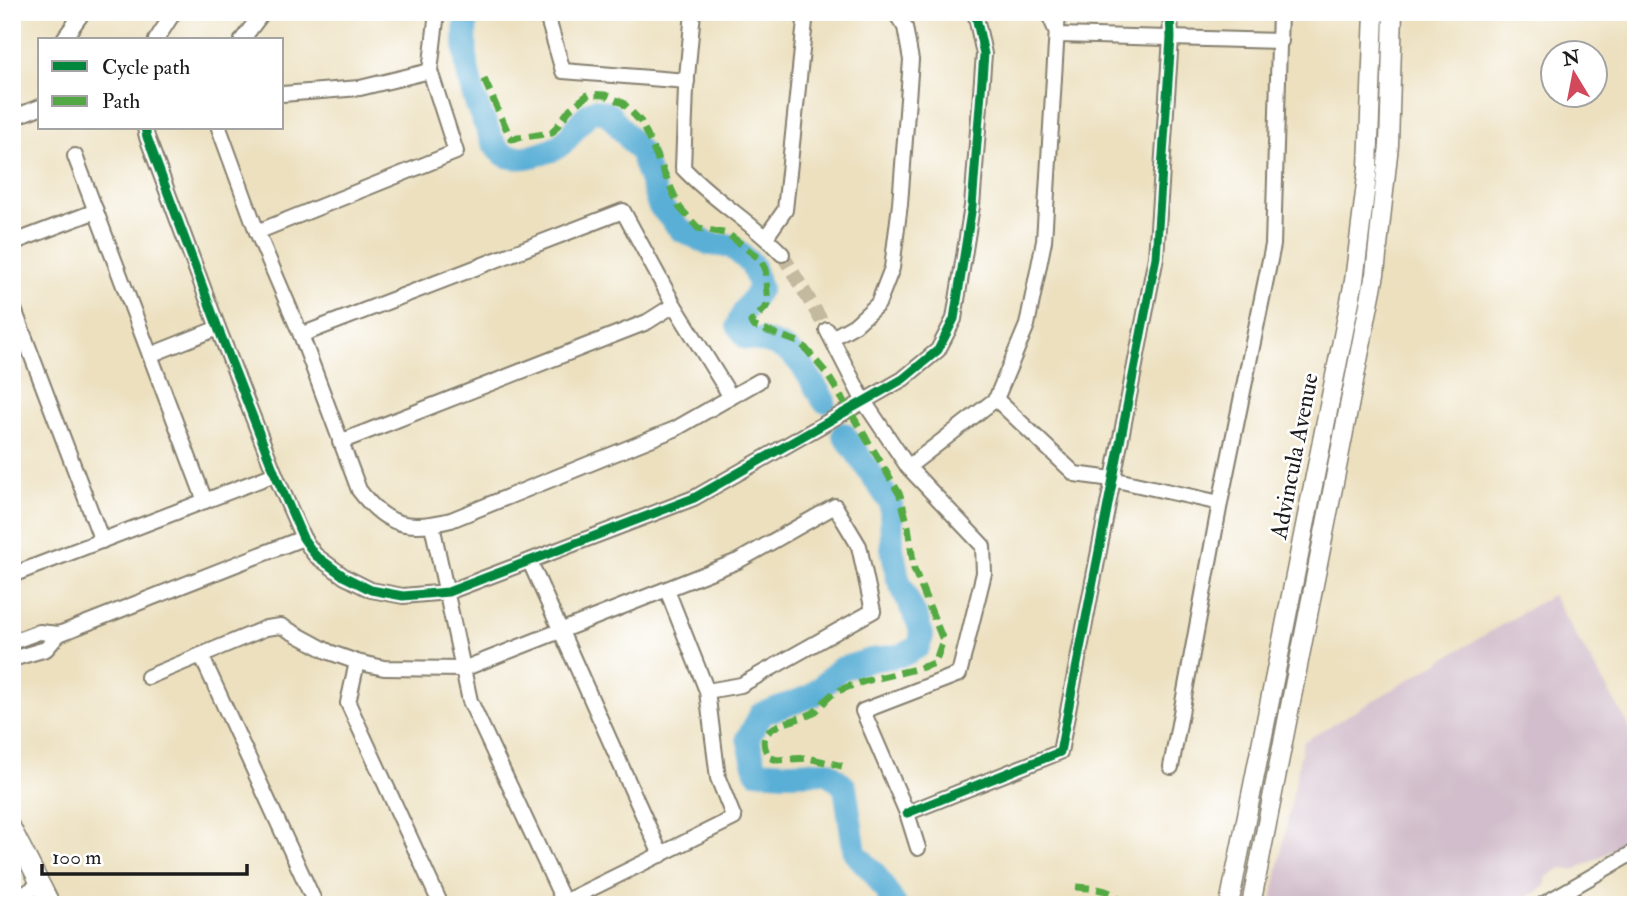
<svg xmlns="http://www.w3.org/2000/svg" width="1648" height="917" viewBox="0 0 1648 917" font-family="'IM FELL Double Pica',serif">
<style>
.industrial{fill:#d1bdcb}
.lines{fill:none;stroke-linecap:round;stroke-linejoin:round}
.river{stroke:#5aafd6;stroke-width:24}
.minor-tunnel{stroke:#c2b99e;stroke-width:14;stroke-dasharray:14 7;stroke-linecap:butt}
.minor-casing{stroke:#847e6e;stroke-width:18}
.major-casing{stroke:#847e6e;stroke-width:21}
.minor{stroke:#fff;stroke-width:14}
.major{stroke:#fff;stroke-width:18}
.quiet{stroke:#52a943;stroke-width:7;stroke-dasharray:14 7;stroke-linecap:butt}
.cycleway-casing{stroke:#fff;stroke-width:13}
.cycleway{stroke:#00873e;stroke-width:9}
.labels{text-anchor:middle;stroke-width:5;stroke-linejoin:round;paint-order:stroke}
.street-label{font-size:24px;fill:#1c1c1c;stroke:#fff}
</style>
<rect width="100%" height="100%" fill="#fff"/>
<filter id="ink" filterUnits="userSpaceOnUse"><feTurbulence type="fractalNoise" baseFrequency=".0143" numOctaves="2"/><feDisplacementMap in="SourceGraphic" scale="14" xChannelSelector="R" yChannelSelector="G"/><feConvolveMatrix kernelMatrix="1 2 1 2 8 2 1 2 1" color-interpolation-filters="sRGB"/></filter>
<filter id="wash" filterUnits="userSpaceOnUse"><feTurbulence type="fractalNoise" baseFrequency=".00686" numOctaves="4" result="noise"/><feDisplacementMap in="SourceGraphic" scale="28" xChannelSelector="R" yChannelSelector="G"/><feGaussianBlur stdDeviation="1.57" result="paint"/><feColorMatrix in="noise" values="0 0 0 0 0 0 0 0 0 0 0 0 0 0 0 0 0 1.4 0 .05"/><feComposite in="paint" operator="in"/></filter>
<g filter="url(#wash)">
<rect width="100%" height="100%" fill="#ece0bf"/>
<!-- industrial -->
<polygon class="industrial" points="1552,595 1624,717 1636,748 1636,838 1573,871 1561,868 1547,877 1545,887 1512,905 1271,905 1303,742"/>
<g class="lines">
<!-- river -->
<g class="river">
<path d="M466,12C463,58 467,87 487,128C491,138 495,150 505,155C517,161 540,155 552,150C572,141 576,119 595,110L609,114L641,153L659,205L681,230L710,244L731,246L752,264L760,288C752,301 742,311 738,325L747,338C797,345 799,361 824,401"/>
<polyline points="844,434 891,503 892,547 898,579 918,622 922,636 918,647 903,655 871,660 840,669 812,696 761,714 748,738 756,771 786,773 828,772 845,787 855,853 875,874 895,905"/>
</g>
</g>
</g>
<g filter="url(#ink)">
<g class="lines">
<!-- minor-tunnel -->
<polyline class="minor-tunnel" points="782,254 827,330"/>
<!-- minor casing -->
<g class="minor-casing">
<g id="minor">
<polyline points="546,12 563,71 687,81"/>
<path d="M693,12L686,88L683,168C713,200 752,222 782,254"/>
<polyline points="1048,12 1058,35 1281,41"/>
<polyline points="63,40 83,12"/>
<polyline points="156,40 174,12"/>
<polyline points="242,40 263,12"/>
<polyline points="282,94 360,88 430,71"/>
<polyline points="12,118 40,107"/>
<polyline points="145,128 147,137 218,328 275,474 303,538 315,555 345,577 371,590 403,596 448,592 694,498 903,379 938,350 954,319 972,206 984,54 975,12"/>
<path d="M219,128L257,232L301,335L359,490C386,526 408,531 451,520L675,429L759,381"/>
<polyline points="75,156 205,501"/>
<polyline points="257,232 456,152 430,71 437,12"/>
<polyline points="766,237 785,210 806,12"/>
<polyline points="12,243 96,211"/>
<polyline points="12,304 102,541"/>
<polyline points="827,330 863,400 908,467 996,399 1075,474 1112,479 1220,503"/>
<polyline points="301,335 623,211 674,305 731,397"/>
<polyline points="832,338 855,325 878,304 892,268 900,204 911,60 905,27 895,12"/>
<polyline points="150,355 218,328"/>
<polyline points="996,399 1027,325 1044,241 1058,12"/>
<polyline points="340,442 647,322 674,305"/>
<polyline points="908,467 983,546 984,573 959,674 863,711 907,813 918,848"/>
<polyline points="432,525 470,701 564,902"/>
<polyline points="530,562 661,855"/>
<polyline points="12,575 275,474"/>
<polyline points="12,642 39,632 59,634 303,538"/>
<polyline points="201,655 316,905"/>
<polyline points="12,659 46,649 59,634"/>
<polyline points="357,662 348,703 441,905"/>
<polyline points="148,677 266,628 281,626 329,652 357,662 384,668 463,669 738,561 835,506 859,546 873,611 741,685 707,691"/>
<polyline points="1171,767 1220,503 1273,245 1280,12"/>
<polyline points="907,813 1060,752 1156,257 1171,38 1170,12"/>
<polyline points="12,902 40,884"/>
<polyline points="558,905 734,818 718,778 707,691 667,590"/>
<polyline points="1542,905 1636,851"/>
</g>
</g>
<!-- major casing -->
<g class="major-casing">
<g id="major">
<polyline points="12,829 51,905"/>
<polyline points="1229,905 1354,281 1368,168 1374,12"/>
<polyline points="1251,905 1375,274 1389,145 1393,12"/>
</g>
</g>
<!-- minor -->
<use href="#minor" class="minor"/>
<!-- major -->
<use href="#major" class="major"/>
<!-- quiet -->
<g class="quiet">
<path d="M484,79L511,139L552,133L570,109L589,94L605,95L623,103L641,122L680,208L698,228L728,234L761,260L765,268L768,305L751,322L753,326L801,343L827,374L880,461L900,495L908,526L914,569L943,640L935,663C902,675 867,677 836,692C826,697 821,708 813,713C796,723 749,723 769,757L777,760L808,758L842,766"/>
<path d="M1076,887C1095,889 1112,887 1123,905"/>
</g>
<!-- cycleway casing -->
<g class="cycleway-casing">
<g id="cycleway">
<polyline points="145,128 147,137 218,328 275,474 303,538 315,555 345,577 371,590 403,596 448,592 694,498 903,379 938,350 954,319 972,206 984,54 975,12"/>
<polyline points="907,813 1060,752 1156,257 1171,38 1170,12"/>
</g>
</g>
<!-- cycleway -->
<use href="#cycleway" class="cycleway"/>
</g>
</g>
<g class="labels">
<!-- street labels -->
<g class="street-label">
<text transform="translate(1294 456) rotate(-79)" y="8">Advincula Avenue</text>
</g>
</g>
<!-- margin -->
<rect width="1648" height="917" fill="none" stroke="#fff" stroke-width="42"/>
<!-- legend -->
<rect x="38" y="38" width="245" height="91" fill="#ffffff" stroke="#a4a4a4" stroke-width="2"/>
<rect x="52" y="61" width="35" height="10" fill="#00873e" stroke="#a4a4a4" stroke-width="2"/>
<text x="102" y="74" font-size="21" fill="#1c1c1c">Cycle path</text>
<rect x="52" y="96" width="35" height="10" fill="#52a943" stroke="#a4a4a4" stroke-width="2"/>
<text x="102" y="108" font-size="21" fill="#1c1c1c">Path</text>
<!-- north arrow -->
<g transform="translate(1574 74) rotate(350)"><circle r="33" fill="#ffffff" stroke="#a4a4a4" stroke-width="2"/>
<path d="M0-5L12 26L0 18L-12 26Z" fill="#d1495b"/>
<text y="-10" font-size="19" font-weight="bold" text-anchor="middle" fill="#1c1c1c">N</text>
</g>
<!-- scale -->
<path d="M42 864v10h205v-10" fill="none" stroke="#1c1c1c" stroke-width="3.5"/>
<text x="52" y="864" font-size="21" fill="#1c1c1c" stroke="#ffffff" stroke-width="5" paint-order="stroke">100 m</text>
</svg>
